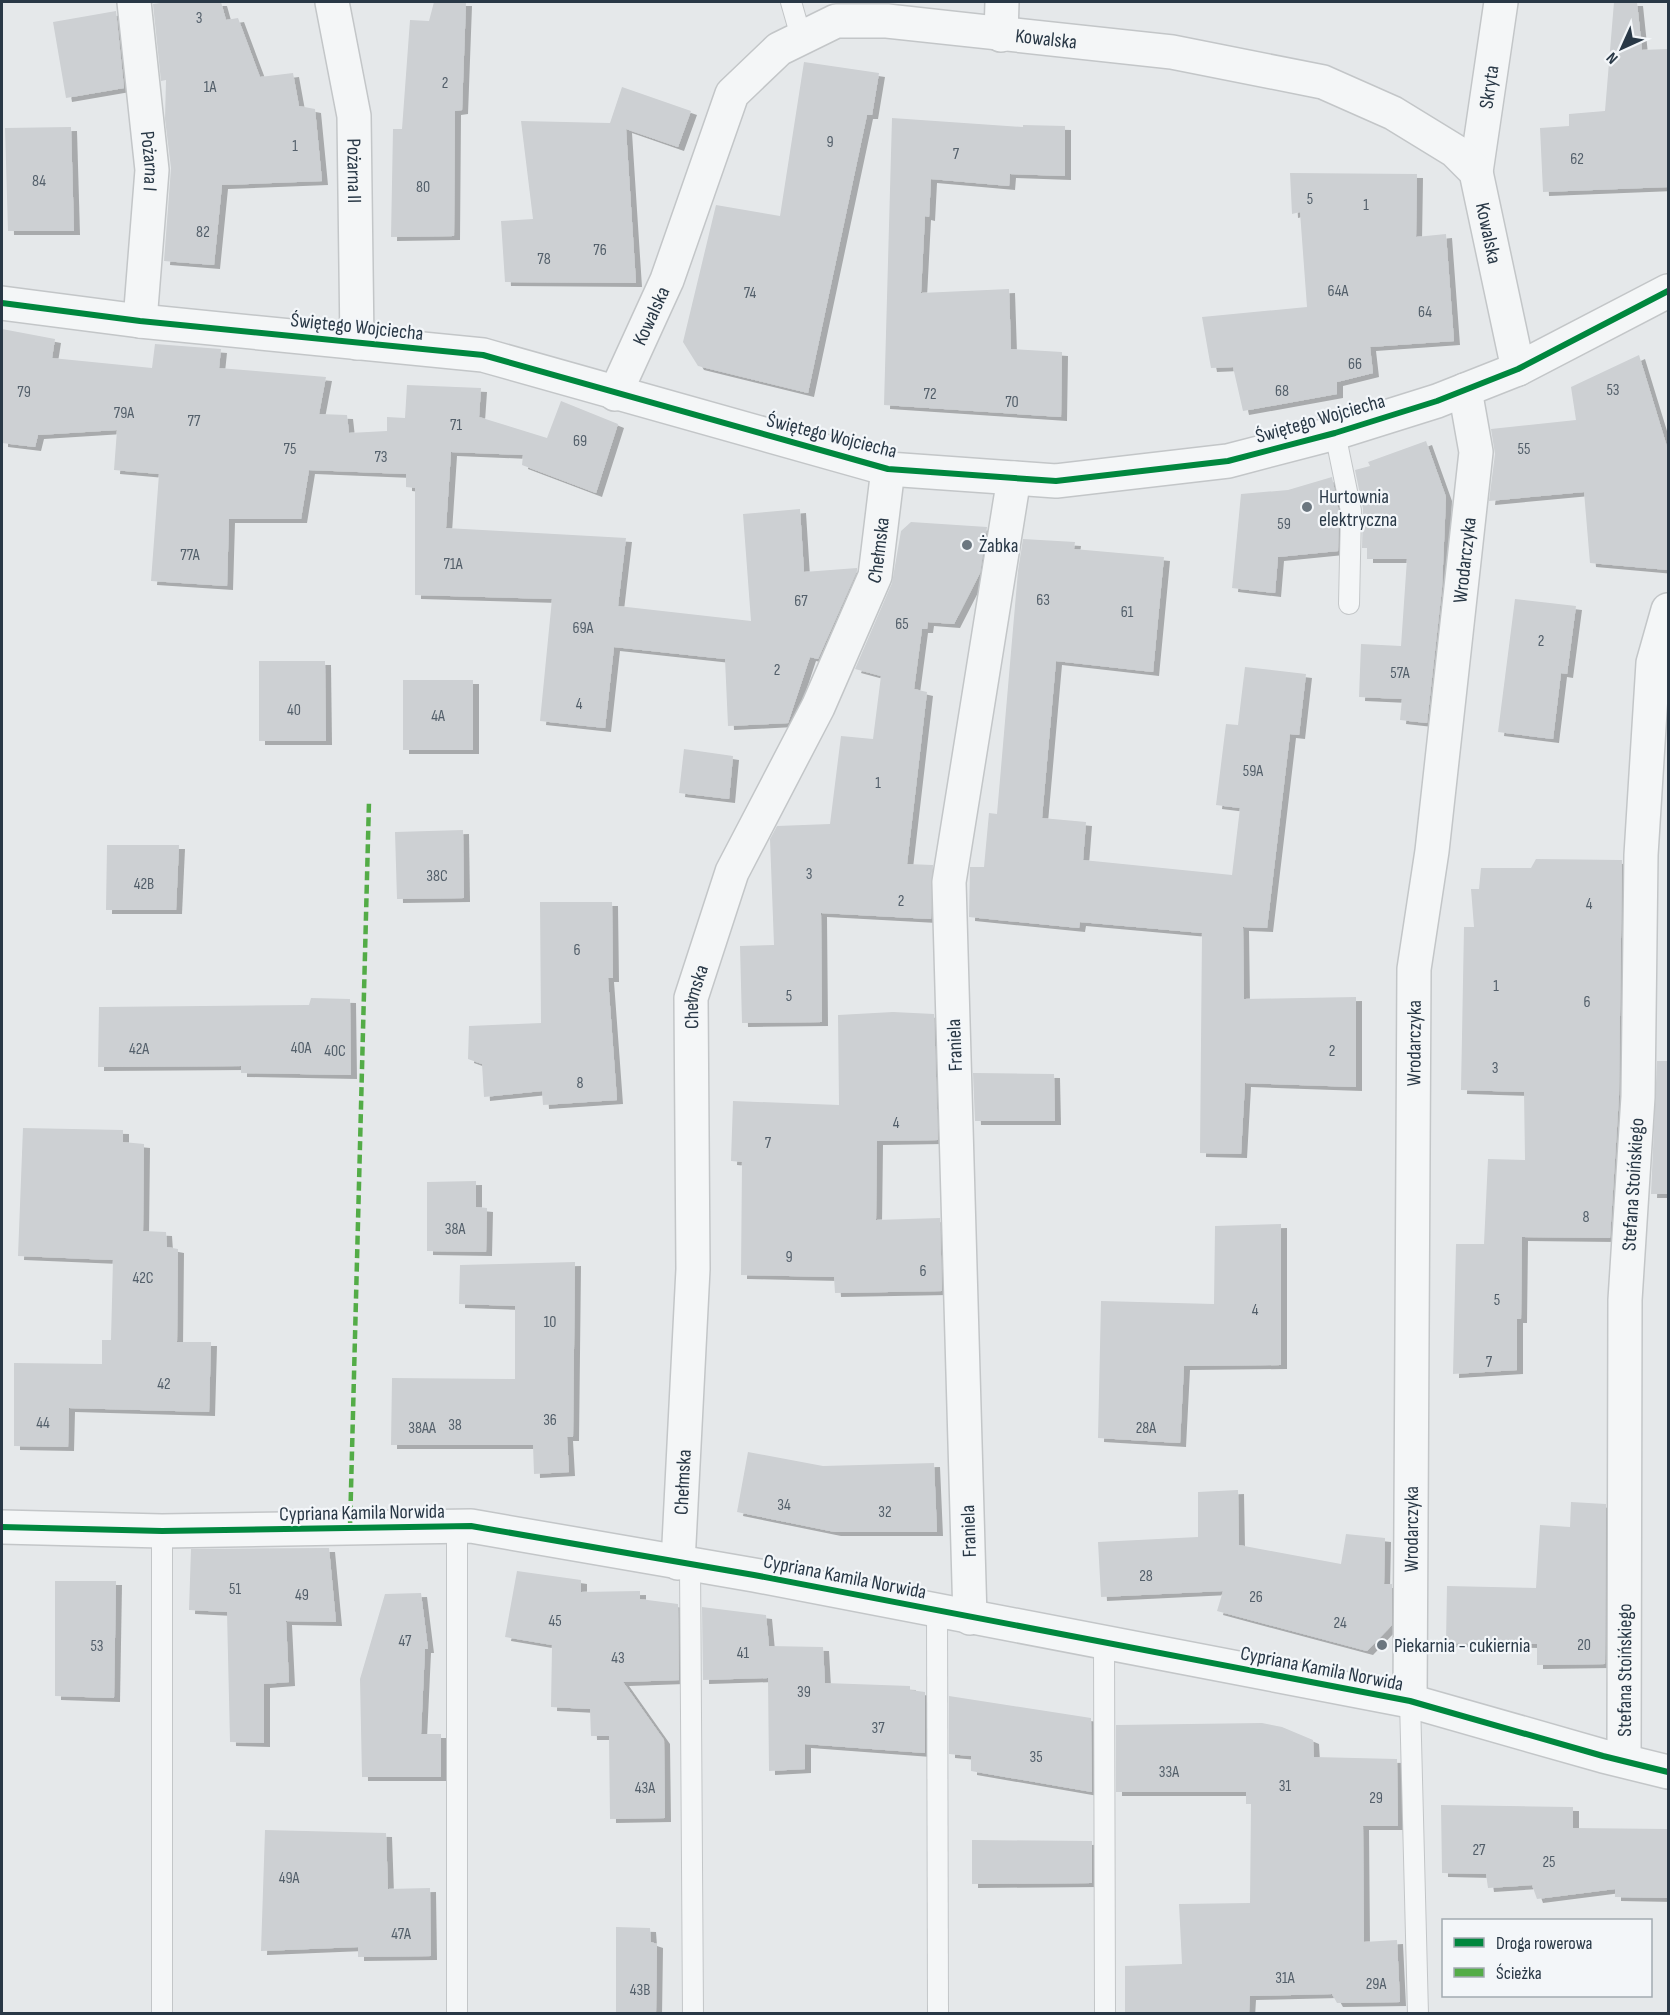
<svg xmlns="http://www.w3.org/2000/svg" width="1670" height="2015" viewBox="0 0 1670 2015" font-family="'Sofia Sans Condensed',sans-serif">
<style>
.building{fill:#cdd0d3;filter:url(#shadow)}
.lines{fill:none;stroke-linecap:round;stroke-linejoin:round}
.service-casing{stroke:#c3c6c8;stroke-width:22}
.minor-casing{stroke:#c3c6c8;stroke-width:36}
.tertiary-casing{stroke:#c3c6c8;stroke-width:36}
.service{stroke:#f4f6f7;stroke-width:20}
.minor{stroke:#f4f6f7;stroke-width:33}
.tertiary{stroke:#f4f6f7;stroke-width:33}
.quiet{stroke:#53ac47;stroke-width:4.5;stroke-dasharray:9 4.5;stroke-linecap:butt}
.cycleway-casing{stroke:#f3f6f9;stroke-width:10}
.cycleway{stroke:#00873e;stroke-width:6}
.poi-dot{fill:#6b767f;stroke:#f3f6f9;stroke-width:2}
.labels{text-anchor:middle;stroke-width:4.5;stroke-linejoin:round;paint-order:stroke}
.number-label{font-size:16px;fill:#535f6a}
.street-label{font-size:20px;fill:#293846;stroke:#f3f6f9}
.poi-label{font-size:20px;fill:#293846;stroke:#f3f6f9;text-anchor:start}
</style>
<defs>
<filter id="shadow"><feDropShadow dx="6" dy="4" stdDeviation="0" flood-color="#0004"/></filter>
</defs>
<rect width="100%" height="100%" fill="#e5e8ea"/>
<!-- building -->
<g class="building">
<polygon points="168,2 221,2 226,20 238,18 260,77 293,73 299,106 315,109 322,181 222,185 214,265 164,261 171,168 165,119 166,80 161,81 153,4"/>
<polygon points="434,2 466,2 462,110 455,111 454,236 391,237 393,129 402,129 410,20 429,21"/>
<polygon points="1614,2 1637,2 1642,50 1668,49 1668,187 1543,192 1540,128 1569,126 1569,114 1605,111"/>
<polygon points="116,11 124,88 66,98 53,22"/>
<polygon points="804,62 879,73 872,115 867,115 808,393 698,366 683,342 716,205 780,216"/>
<polygon points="622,87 691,111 678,147 626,129 636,283 505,282 501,221 533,219 521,121 610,123"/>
<polygon points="892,118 1023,127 1023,125 1065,126 1065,176 1010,174 1009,186 931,179 929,217 925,216 921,293 1009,289 1011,349 1062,352 1061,417 884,405"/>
<polygon points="71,127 74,231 8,231 5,128"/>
<polygon points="1290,173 1417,174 1416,237 1446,234 1454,341 1370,347 1373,373 1337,382 1337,394 1243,411 1233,367 1211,368 1202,317 1307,307 1300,212 1292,214"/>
<polygon points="2,329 55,339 52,358 152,368 155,344 221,349 219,368 326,377 319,414 347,415 349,433 387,431 387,417 405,418 407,385 481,388 479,417 547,438 561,401 618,424 596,493 522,465 523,455 451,452 446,528 626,538 618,606 751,621 743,514 800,509 804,572 857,568 857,571 818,659 810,657 788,723 728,726 725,659 614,647 605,728 540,721 552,599 415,595 415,488 406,487 406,474 309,470 301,519 229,519 227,586 151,581 159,474 114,470 117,430 38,435 35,447 2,443"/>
<polygon points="1639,355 1668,450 1668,570 1590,563 1584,492 1489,501 1495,454 1491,429 1576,420 1571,387"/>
<polygon points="1426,441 1446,497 1442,588 1427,723 1400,720 1402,699 1359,697 1361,644 1401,646 1407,559 1367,559 1367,548 1362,548 1363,509 1355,470 1370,466 1368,462"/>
<polygon points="1332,477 1339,512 1338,551 1278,557 1275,593 1232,588 1241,494 1288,490"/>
<polygon points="911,522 987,527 980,573 954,624 928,622 927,629 922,629 914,689 927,692 907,864 933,865 931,919 821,913 822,1022 742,1023 740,946 774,945 770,839 777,826 830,824 841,736 873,739 881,676 855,669 892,583 901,531"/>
<polygon points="1023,539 1075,542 1074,549 1164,557 1153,672 1056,661 1042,818 1086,822 1083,860 1232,875 1240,808 1216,805 1226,724 1238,725 1245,667 1306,674 1299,735 1290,734 1267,928 1243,927 1244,999 1356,997 1356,1087 1245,1083 1241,1154 1200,1153 1202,933 1080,922 1079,928 969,917 970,867 984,867 989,813 997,814 1018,571"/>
<polygon points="1515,599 1576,606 1567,674 1561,673 1553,739 1498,732"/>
<polygon points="259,661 325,661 326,741 259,741"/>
<rect x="403" y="680" width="70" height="70"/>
<polygon points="684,749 733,756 729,799 679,793"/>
<polygon points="463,830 464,898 397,899 395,832"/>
<polygon points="107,845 179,845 176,910 106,910"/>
<polygon points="1536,859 1622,860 1619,1096 1610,1238 1522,1237 1521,1319 1517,1319 1517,1370 1453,1374 1456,1244 1484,1244 1488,1159 1525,1160 1524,1092 1461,1090 1464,927 1474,927 1471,889 1479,889 1481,868 1531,868"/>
<polygon points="540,902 612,902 613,978 608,978 617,1100 543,1105 542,1091 484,1097 482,1064 468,1059 469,1026 541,1023"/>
<polygon points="311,998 350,999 351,1075 241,1073 241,1066 98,1067 99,1007 309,1005"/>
<polygon points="893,1012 934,1014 938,1140 877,1141 876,1220 940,1218 942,1291 835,1293 834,1277 741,1275 742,1162 731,1161 733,1101 839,1105 838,1015"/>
<polygon points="1657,1061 1668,1061 1668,1194 1651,1194"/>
<polygon points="973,1073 1054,1074 1055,1121 975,1121"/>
<polygon points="23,1128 123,1130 123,1142 144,1144 143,1231 166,1232 167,1247 178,1249 177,1342 211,1342 209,1412 69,1408 68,1447 14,1446 14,1363 102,1364 102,1340 111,1340 113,1260 18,1256"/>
<polygon points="476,1181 476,1207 487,1208 486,1252 427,1251 427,1182"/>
<polygon points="1281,1224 1281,1365 1184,1366 1180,1443 1098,1438 1101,1301 1214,1304 1215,1226"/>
<polygon points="575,1262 573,1437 567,1437 569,1472 534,1474 533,1445 391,1445 392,1378 515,1379 515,1306 459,1304 460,1265"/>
<polygon points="748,1452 823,1466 934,1463 937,1532 835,1532 737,1512"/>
<polygon points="1238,1490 1239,1545 1341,1564 1346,1534 1385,1538 1384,1584 1392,1584 1392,1625 1367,1651 1217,1611 1223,1591 1101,1597 1098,1542 1198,1537 1198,1492"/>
<polygon points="1571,1502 1606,1504 1605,1664 1537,1665 1537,1644 1446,1643 1447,1586 1536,1588 1540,1525 1570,1527"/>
<polygon points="329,1548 336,1622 286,1621 289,1682 264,1684 264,1743 230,1742 227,1612 189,1610 191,1549"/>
<polygon points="517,1571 581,1580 581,1592 640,1591 640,1599 678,1604 679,1680 623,1682 664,1740 665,1818 610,1819 609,1736 591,1736 590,1709 551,1707 552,1645 505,1637"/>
<polygon points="55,1581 116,1581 114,1698 55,1696"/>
<polygon points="421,1593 428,1649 425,1649 421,1734 441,1734 441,1777 362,1777 360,1679 385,1594"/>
<polygon points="702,1607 766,1615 769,1646 823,1647 825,1683 910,1686 910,1690 925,1692 925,1753 805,1744 805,1769 769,1771 768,1678 703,1680"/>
<polygon points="949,1696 1091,1718 1092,1792 971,1771 971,1756 949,1754"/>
<polygon points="1262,1723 1282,1727 1313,1740 1314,1757 1397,1759 1398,1826 1363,1826 1364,1942 1397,1940 1400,2002 1337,2003 1332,1994 1250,1996 1249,2013 1125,2013 1125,1966 1182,1964 1179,1904 1250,1903 1251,1804 1246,1804 1246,1792 1116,1792 1116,1725"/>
<polygon points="1441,1805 1573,1807 1573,1828 1668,1829 1668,1898 1615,1897 1615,1889 1537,1899 1532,1885 1488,1888 1486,1874 1442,1873"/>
<polygon points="265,1830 386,1833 388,1889 430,1888 431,1956 358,1957 358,1947 261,1951"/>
<polygon points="972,1840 1092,1841 1092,1883 972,1884"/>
<polygon points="616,1927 650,1928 651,1942 657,1944 656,2013 616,2013"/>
</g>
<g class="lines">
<!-- service casing -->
<g class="service-casing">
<g id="service">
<polyline points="791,2 801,37"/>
<polyline points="1335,433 1351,511 1349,604"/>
<polyline points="457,1527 457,2014"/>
<polyline points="690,1564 693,2014"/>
<polyline points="937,1611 938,2014"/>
<polyline points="1104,1644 1105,2014"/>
<polyline points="1410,1701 1418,2014"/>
<polyline points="162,2014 162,1531"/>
</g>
</g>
<!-- minor casing -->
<g class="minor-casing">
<g id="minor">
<path id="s1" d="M134,2L152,170L140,321"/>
<path id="s2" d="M332,2L354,116L357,343"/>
<polyline points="1001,35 1002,2"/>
<path id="s3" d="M1476,172L1501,2"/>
<path id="s4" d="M615,394L667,280L732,94L779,49L836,21H887L1172,52L1323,82L1393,113L1455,151L1476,172L1518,369"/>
<path id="s5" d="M678,1563L693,1269L691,998L732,872L818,707L875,576L888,469"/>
<polyline points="970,1618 949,882 1014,478"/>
<path id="s6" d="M1410,1701L1414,969L1432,851L1476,452L1465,390"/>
<path id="s7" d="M1624,1760L1625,1300L1638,1097L1641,855L1653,663L1668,610"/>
</g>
</g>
<!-- tertiary casing -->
<g class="tertiary-casing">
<g id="tertiary">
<polyline points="2,303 140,321 483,355 888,469 1056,481 1228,461 1335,433 1437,401 1518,369 1668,291"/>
<polyline points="2,1527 162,1531 471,1526 754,1575 1410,1701 1603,1756 1668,1772"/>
</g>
</g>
<!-- service -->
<use href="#service" class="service"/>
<!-- minor -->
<use href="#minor" class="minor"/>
<!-- tertiary -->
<use href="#tertiary" class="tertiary"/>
<!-- quiet -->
<polyline class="quiet" points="350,1528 369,801"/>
<!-- cycleway casing -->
<g class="cycleway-casing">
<g id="cycleway">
<polyline points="2,303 140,321 483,355 888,469 1056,481 1228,461 1335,433 1437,401 1518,369 1668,291"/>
<polyline points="2,1527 162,1531 471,1526 754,1575 1410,1701 1603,1756 1668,1772"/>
</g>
</g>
<!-- cycleway -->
<use href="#cycleway" class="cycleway"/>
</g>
<!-- markers -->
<g class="poi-dot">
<circle cx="1307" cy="507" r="6"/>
<circle cx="967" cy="545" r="6"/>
<circle cx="1382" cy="1645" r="6"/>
</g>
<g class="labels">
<!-- number labels -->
<g class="number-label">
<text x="199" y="23">3</text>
<text x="445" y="88">2</text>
<text x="210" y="92">1A</text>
<text x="830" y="147">9</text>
<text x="295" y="151">1</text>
<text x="956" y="159">7</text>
<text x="1577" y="164">62</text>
<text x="39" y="186">84</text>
<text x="423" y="192">80</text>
<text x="1310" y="204">5</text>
<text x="1366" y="210">1</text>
<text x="203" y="237">82</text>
<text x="600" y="255">76</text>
<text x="544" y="264">78</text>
<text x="1338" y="296">64A</text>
<text x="750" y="298">74</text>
<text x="1425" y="317">64</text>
<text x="1355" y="369">66</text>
<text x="1613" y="395">53</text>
<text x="1282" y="396">68</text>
<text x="24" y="397">79</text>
<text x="930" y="399">72</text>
<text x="1012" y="407">70</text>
<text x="124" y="418">79A</text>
<text x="194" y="426">77</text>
<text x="456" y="430">71</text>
<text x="580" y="446">69</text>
<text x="290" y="454">75</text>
<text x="1524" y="454">55</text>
<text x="381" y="462">73</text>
<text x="1284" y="529">59</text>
<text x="190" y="560">77A</text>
<text x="453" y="569">71A</text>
<text x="1043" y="605">63</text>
<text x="801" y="606">67</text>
<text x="1127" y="617">61</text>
<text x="902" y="629">65</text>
<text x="583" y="633">69A</text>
<text x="1541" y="646">2</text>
<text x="777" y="675">2</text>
<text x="1400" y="678">57A</text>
<text x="579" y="709">4</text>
<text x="294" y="715">40</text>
<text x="438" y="721">4A</text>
<text x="1253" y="776">59A</text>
<text x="878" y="788">1</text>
<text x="809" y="879">3</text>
<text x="437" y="881">38C</text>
<text x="144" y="889">42B</text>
<text x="901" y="906">2</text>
<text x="1589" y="909">4</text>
<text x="577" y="955">6</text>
<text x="1496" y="991">1</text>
<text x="789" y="1001">5</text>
<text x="1587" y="1007">6</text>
<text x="301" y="1053">40A</text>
<text x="139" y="1054">42A</text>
<text x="335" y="1056">40C</text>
<text x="1332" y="1056">2</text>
<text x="1495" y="1073">3</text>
<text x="580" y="1088">8</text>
<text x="896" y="1128">4</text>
<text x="768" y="1148">7</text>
<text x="1586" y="1222">8</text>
<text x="455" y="1234">38A</text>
<text x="789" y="1262">9</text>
<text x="923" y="1276">6</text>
<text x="143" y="1283">42C</text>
<text x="1497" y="1305">5</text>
<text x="1255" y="1315">4</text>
<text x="550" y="1327">10</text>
<text x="1489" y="1367">7</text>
<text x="164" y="1389">42</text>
<text x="550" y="1425">36</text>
<text x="43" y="1428">44</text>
<text x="455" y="1430">38</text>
<text x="422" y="1433">38AA</text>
<text x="1146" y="1433">28A</text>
<text x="784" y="1510">34</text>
<text x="885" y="1517">32</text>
<text x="1146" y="1581">28</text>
<text x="235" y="1594">51</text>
<text x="302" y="1600">49</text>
<text x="1256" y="1602">26</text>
<text x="555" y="1626">45</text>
<text x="1340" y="1628">24</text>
<text x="405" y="1646">47</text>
<text x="1584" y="1650">20</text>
<text x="97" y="1651">53</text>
<text x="743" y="1658">41</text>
<text x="618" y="1663">43</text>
<text x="804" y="1697">39</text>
<text x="878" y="1733">37</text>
<text x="1036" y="1762">35</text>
<text x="1169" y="1777">33A</text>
<text x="1285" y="1791">31</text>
<text x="645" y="1793">43A</text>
<text x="1376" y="1803">29</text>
<text x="1479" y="1855">27</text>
<text x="1549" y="1867">25</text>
<text x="289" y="1883">49A</text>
<text x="401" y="1939">47A</text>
<text x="1285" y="1983">31A</text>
<text x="1376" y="1989">29A</text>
<text x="640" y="1995">43B</text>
</g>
<!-- street labels -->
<g class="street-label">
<text dy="7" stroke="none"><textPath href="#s4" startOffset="662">Kowalska</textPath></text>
<text dy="7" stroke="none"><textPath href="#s3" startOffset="86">Skryta</textPath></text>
<text dy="7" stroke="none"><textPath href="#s1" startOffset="160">Pożarna I</textPath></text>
<text dy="7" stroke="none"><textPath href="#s2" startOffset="171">Pożarna II</textPath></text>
<text dy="7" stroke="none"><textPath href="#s4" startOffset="1184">Kowalska</textPath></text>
<text dy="7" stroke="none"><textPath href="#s4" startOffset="86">Kowalska</textPath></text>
<text transform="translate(357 326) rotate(6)" y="7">Świętego Wojciecha</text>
<text transform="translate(1320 418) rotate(-16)" y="7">Świętego Wojciecha</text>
<text transform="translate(832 435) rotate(14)" y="7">Świętego Wojciecha</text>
<text dy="7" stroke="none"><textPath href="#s5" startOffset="1053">Chełmska</textPath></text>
<text dy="7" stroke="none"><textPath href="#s6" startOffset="1144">Wrodarczyka</textPath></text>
<text dy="7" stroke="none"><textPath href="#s5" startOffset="567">Chełmska</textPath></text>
<text dy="7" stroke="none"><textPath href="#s6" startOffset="658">Wrodarczyka</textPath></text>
<text transform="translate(954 1045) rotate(-92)" y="7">Franiela</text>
<text dy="7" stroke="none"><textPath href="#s7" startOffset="576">Stefana Stoińskiego</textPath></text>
<text dy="7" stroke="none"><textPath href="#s5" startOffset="81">Chełmska</textPath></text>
<text transform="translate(362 1512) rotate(-1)" y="7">Cypriana Kamila Norwida</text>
<text dy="7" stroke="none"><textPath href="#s6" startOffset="172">Wrodarczyka</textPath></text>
<text transform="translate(968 1531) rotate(-92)" y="7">Franiela</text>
<text transform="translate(845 1576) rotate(11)" y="7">Cypriana Kamila Norwida</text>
<text transform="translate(1322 1668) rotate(11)" y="7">Cypriana Kamila Norwida</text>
<text dy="7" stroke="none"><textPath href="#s7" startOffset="90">Stefana Stoińskiego</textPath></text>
</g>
<!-- poi labels -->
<g class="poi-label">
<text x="1319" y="503">Hurtownia<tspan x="1319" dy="23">elektryczna</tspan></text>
<text x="979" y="552">Żabka</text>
<text x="1394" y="1652">Piekarnia - cukiernia</text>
</g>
</g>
<!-- border -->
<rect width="1670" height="2015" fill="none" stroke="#293846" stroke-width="6"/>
<!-- legend -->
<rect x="1442" y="1919" width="210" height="78" fill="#f3f6f9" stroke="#a2aab1" stroke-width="1.5"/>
<rect x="1454" y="1938" width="30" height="9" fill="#00873e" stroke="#a2aab1" stroke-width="1.5"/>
<text x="1496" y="1949" font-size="18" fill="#293846">Droga rowerowa</text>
<rect x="1454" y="1968" width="30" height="9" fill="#53ac47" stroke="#a2aab1" stroke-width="1.5"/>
<text x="1496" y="1979" font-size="18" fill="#293846">Ścieżka</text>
<!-- north arrow -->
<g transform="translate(1622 48) rotate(225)" stroke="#f3f6f9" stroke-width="4.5" paint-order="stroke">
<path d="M0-4.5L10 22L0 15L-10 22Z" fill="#293846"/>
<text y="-9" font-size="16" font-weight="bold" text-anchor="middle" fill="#293846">N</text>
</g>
</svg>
